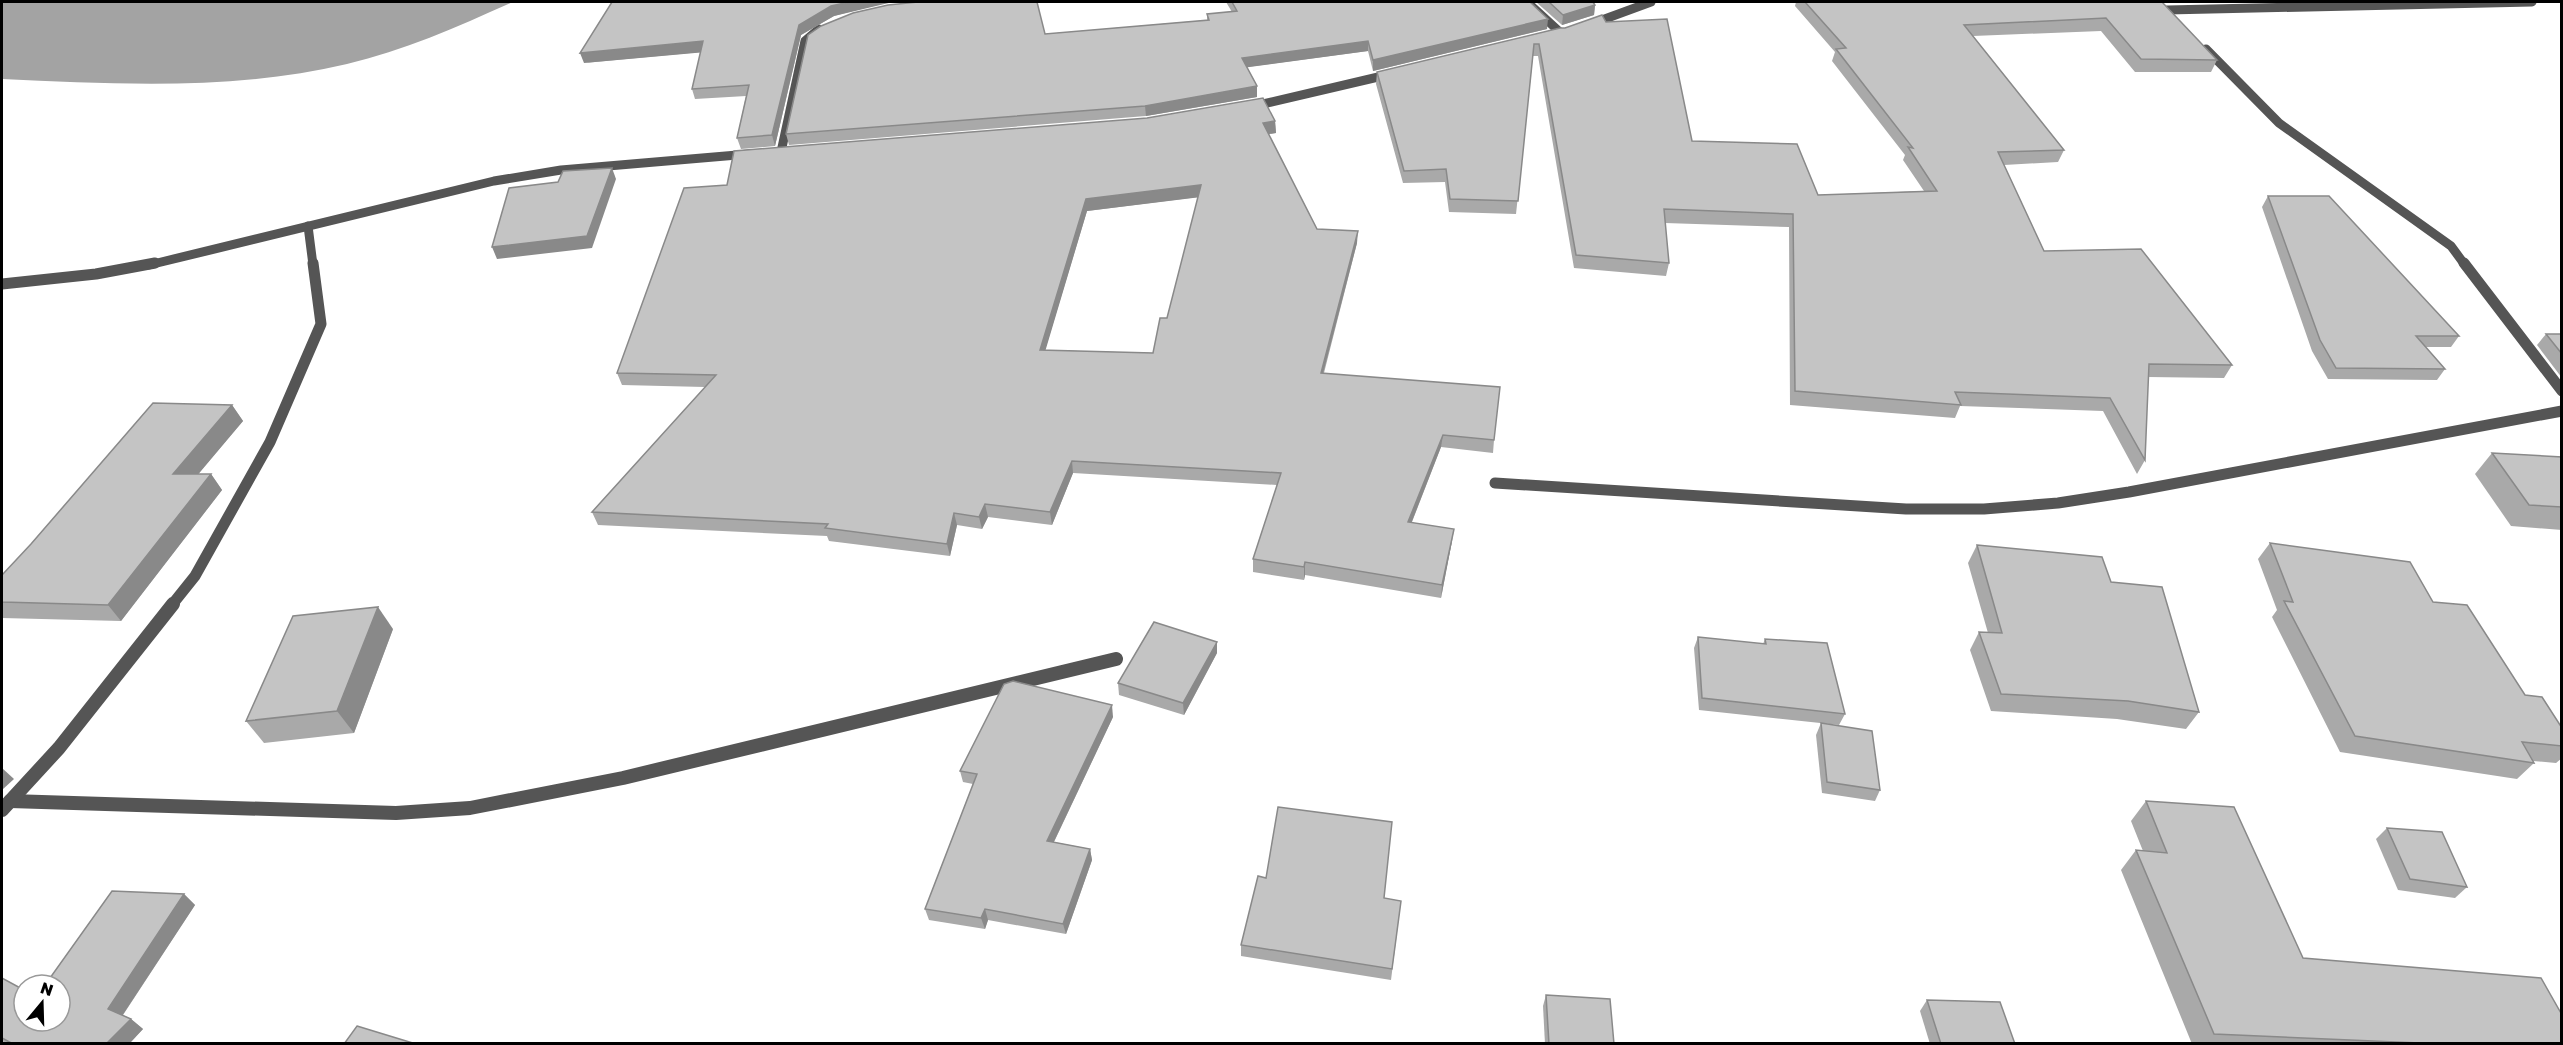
<svg xmlns="http://www.w3.org/2000/svg" width="2563" height="1045" viewBox="0 0 2563 1045" font-family="'Golos Text',sans-serif">
<style>
.water{fill:#a3a3a3}
.lines{fill:none;stroke-linecap:round;stroke-linejoin:round}
.street-far2{stroke:#555;stroke-width:9}
.street-far1{stroke:#555;stroke-width:11}
.street{stroke:#555;stroke-width:14}
.wall{fill:#a9a9a9;fill-rule:evenodd}
.shaded-wall{fill:#898989}
.building{fill:#c4c4c4;stroke:#898989;stroke-width:1.5;fill-rule:evenodd}
</style>
<rect width="100%" height="100%" fill="#fff"/>
<!-- water -->
<path class="water" d="M2,2H513C459,26 404,51 347,64C232,91 117,84 2,79Z"/>
<g class="lines">
<!-- street-far2 -->
<g class="street-far2">
<polyline points="1527,2 1562,34"/>
<polyline points="2167,10 2532,2"/>
<polyline points="1591,24 1651,2"/>
<polyline points="2206,49 2279,123 2451,246 2465,265"/>
<polyline points="1250,107 1391,74"/>
<polyline points="781,152 805,41 819,29"/>
<polyline points="308,226 313,265"/>
<polyline points="149,265 494,181 561,170 749,154"/>
</g>
<!-- street-far1 -->
<g class="street-far1">
<polyline points="2464,263 2562,391"/>
<polyline points="2,284 96,274 155,263"/>
<polyline points="1495,483 1906,509 1984,509 2058,503 2129,492 2562,411"/>
<polyline points="171,606 195,576 270,442 321,324 313,263"/>
</g>
<!-- street -->
<g class="street">
<polyline points="10,801 396,813 470,808 623,778 1116,659"/>
<polyline points="2,810 59,748 173,604"/>
</g>
</g>
<!-- wall -->
<g class="wall">
<polygon points="887,2 834,16 801,35 775,146 741,149 737,138 746,96 695,99 692,89 701,52 584,63"/>
<polygon points="1226,2 1530,2 1547,29 1373,71 1368,51 1247,67 1257,86 1257,97 1146,116 789,145 786,134 1045,34 1207,20 1207,14 1232,12"/>
<polygon points="1536,2 1593,2 1595,5 1594,15 1562,25"/>
<polygon points="1796,2 2162,2 2217,60 2211,72 2135,72 2101,31 1973,36 2064,150 2058,162 2004,165 2044,251 2232,365 2224,378 2148,377 2145,460 2137,474 2103,411 1960,406 1955,418 1790,405 1789,227 1665,223 1669,263 1666,276 1574,268 1538,56 1533,56 1516,214 1449,212 1445,182 1403,183 1376,84 1377,72 1565,28 1606,22 1692,141 1818,195 1924,191 1903,160 1905,155 1832,61 1835,52 1795,6"/>
<path d="M1275,121L1276,133L1268,134L1317,229L1357,243L1324,373L1494,440L1493,453L1441,447L1412,522L1452,541L1441,598L1305,575L1304,580L1253,572V559L1277,485L1073,473L1052,525L988,517L982,529L957,525L950,556L829,541L827,536L598,525L592,512L705,387L622,385L617,373L727,185ZM1198,197L1167,318L1153,353L1045,350L1087,211Z"/>
<polygon points="2268,196 2459,336 2451,347 2426,347 2445,369 2437,380 2328,379 2312,351 2262,207"/>
<polygon points="2546,334 2562,334 2562,378 2537,345"/>
<polygon points="232,405 243,421 198,474 211,474 222,490 121,621 2,618 2,575"/>
<polygon points="2492,453 2562,457 2562,530 2511,526 2475,474"/>
<polygon points="2270,543 2433,602 2525,695 2562,746 2562,758 2556,763 2533,761 2534,763 2517,779 2340,752 2272,617 2277,610 2258,559"/>
<polygon points="1977,545 2111,582 2199,712 2186,729 2117,719 1991,711 1970,650 1979,632 1988,633 1968,563"/>
<polygon points="393,629 354,733 264,743 246,721"/>
<polygon points="1698,637 1763,644 1765,639 1845,714 1839,725 1699,710 1694,648"/>
<polygon points="1217,642 1217,653 1184,715 1119,695 1118,683"/>
<polygon points="1113,717 1054,842 1090,849 1092,860 1066,934 988,920 985,929 929,920 925,909 973,784 963,782 960,771"/>
<polygon points="1821,723 1880,790 1875,801 1822,793 1816,735"/>
<polygon points="2146,801 2303,958 2562,1044 2192,1044 2121,870 2136,850 2143,851 2131,821"/>
<polygon points="2387,828 2467,887 2455,898 2398,890 2376,839"/>
<polygon points="184,894 195,905 123,1015 131,1019 143,1029 129,1044 7,1044 2,1041 2,978 24,1021"/>
<polygon points="1384,898 1401,901 1391,980 1241,956 1241,945"/>
<polygon points="1546,995 1614,1044 1545,1044 1543,1006"/>
<polygon points="1927,1000 2015,1044 1930,1044 1920,1011"/>
</g>
<!-- shaded-wall -->
<g class="shaded-wall">
<polygon points="849,2 893,2 834,16 801,35 775,146 772,135 799,25 831,6"/>
<polygon points="1595,5 1594,15 1562,25 1563,15"/>
<polygon points="1548,19 1547,29 1373,71 1373,60"/>
<polygon points="703,41 706,52 584,63 580,53"/>
<polygon points="1368,41 1368,51 1242,68 1242,58"/>
<polygon points="1257,86 1257,97 1146,116 1145,106"/>
<polygon points="1275,121 1276,133 1263,135 1263,123"/>
<polygon points="612,168 616,179 592,248 497,259 492,247"/>
<polygon points="1201,185 1201,197 1087,211 1042,362 1040,350 1086,199"/>
<polygon points="1358,231 1357,243 1320,385 1321,373"/>
<polygon points="232,405 243,421 185,490 173,474"/>
<polygon points="1443,435 1441,447 1407,534 1408,522"/>
<polygon points="1072,461 1073,473 1052,525 1050,512"/>
<polygon points="211,474 222,490 121,621 108,605"/>
<polygon points="985,504 988,517 982,529 979,517"/>
<polygon points="954,513 957,525 950,556 947,544"/>
<polygon points="1454,529 1452,541 1441,598 1442,585"/>
<polygon points="1305,562 1305,575 1304,580 1304,567"/>
<polygon points="378,607 393,629 354,733 337,711"/>
<polygon points="1217,642 1217,653 1184,715 1183,703"/>
<polygon points="1112,705 1113,717 1049,852 1047,841"/>
<polygon points="2,768 14,779 2,790"/>
<polygon points="1090,849 1092,860 1066,934 1063,924"/>
<polygon points="184,894 195,905 120,1019 108,1009"/>
<polygon points="985,909 988,920 985,929 981,918"/>
<polygon points="131,1019 143,1029 129,1044 106,1044"/>
</g>
<!-- building -->
<g class="building">
<polygon points="612,2 849,2 831,6 799,25 772,135 737,138 749,85 692,89 703,41 580,53"/>
<polygon points="918,2 1037,2 1045,34 1209,20 1207,14 1237,11 1232,2 1530,2 1548,19 1373,60 1368,41 1242,58 1257,86 1145,106 786,134 808,35 821,26 853,13 888,5"/>
<polygon points="1549,2 1593,2 1595,5 1563,15"/>
<polygon points="1805,2 2162,2 2217,60 2141,59 2106,18 1964,25 2064,150 1998,152 2044,251 2141,249 2232,365 2149,364 2145,460 2110,398 1955,392 1961,405 1795,391 1793,214 1664,209 1669,263 1576,255 1539,44 1534,44 1518,201 1450,199 1446,169 1404,171 1377,72 1560,28 1565,28 1602,15 1606,22 1667,19 1692,141 1797,144 1818,195 1937,191 1908,147 1913,148 1836,49 1846,48"/>
<path d="M1263,98L1275,121L1263,123L1317,229L1358,231L1321,373L1500,387L1494,440L1443,435L1408,522L1454,529L1442,585L1305,562L1304,567L1253,559L1281,473L1072,461L1050,512L985,504L979,517L954,513L947,544L825,528L828,524L592,512L716,375L617,373L684,188L727,185L734,151L1147,118ZM1201,185L1167,318H1160L1153,353L1040,350L1086,199Z"/>
<polygon points="612,168 587,236 492,247 509,188 558,182 563,171"/>
<polygon points="2268,196 2329,196 2459,336 2416,336 2445,369 2336,368 2320,340"/>
<polygon points="2546,334 2562,334 2562,354"/>
<polygon points="153,403 232,405 173,474 211,474 108,605 2,602 2,575 31,544"/>
<polygon points="2492,453 2562,457 2562,507 2529,505"/>
<polygon points="2270,543 2410,562 2433,602 2467,605 2525,695 2542,697 2562,728 2562,746 2522,742 2534,763 2355,736 2284,601 2293,602"/>
<polygon points="1977,545 2102,557 2111,582 2162,587 2199,712 2128,701 2001,694 1979,632 2002,633"/>
<polygon points="378,607 337,711 246,721 293,616"/>
<polygon points="1154,622 1217,642 1183,703 1118,683"/>
<polygon points="1698,637 1766,644 1765,639 1827,643 1845,714 1702,698"/>
<polygon points="1013,681 1112,705 1047,841 1090,849 1063,924 985,909 981,918 925,909 977,774 960,771 1004,684"/>
<polygon points="1821,723 1872,731 1880,790 1827,782"/>
<polygon points="2146,801 2234,807 2303,958 2541,978 2562,1015 2562,1044 2443,1044 2214,1034 2136,850 2167,853"/>
<polygon points="1278,807 1392,822 1384,898 1401,901 1392,969 1241,945 1258,876 1266,878"/>
<polygon points="2387,828 2442,832 2467,887 2410,879"/>
<polygon points="112,891 184,894 108,1009 131,1019 106,1044 13,1044 2,1038 2,978 24,990 24,1021 60,1021 60,985 45,985"/>
<polygon points="1546,995 1610,999 1614,1044 1549,1044"/>
<polygon points="1927,1000 2000,1002 2015,1044 1941,1044"/>
<polygon points="357,1026 416,1044 344,1044"/>
</g>
<!-- border -->
<rect width="2563" height="1045" fill="none" stroke="#000000" stroke-width="6"/>
<!-- north arrow -->
<g transform="translate(42 1003) rotate(19)"><circle r="28" fill="#ffffff" stroke="#999999" stroke-width="1.5"/>
<path d="M0-4.5L10 22L0 15L-10 22Z" fill="#000000"/>
<text y="-9" font-size="16" font-weight="bold" text-anchor="middle" fill="#000000">N</text>
</g>
</svg>
